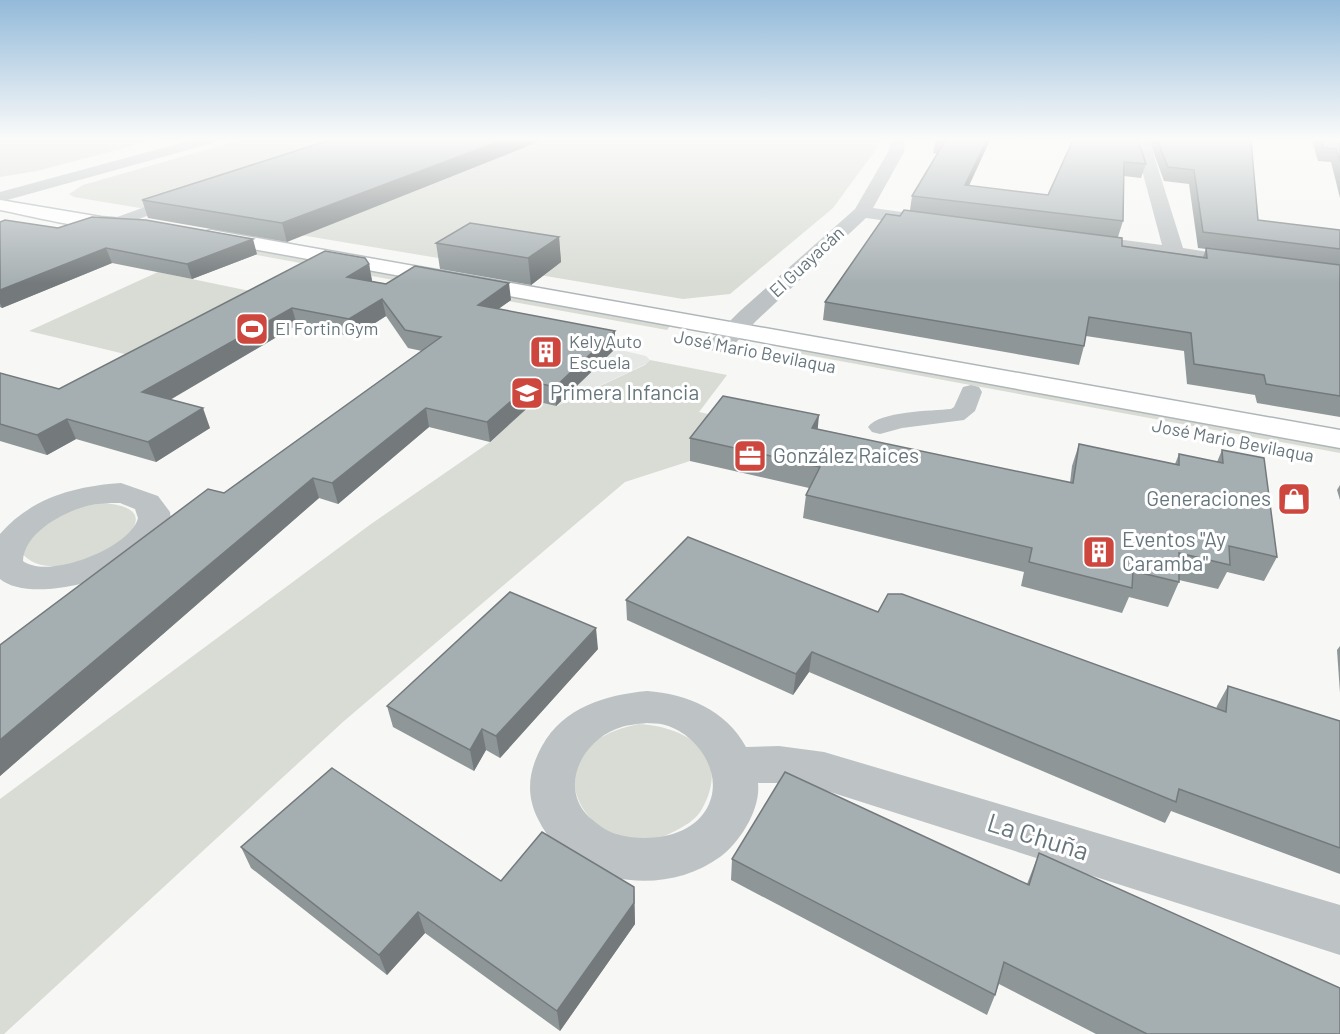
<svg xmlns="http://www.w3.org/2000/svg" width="1340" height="1034" viewBox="0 0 1340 1034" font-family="Barlow,sans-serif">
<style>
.built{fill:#e5e7e5}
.green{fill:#d8dcd4}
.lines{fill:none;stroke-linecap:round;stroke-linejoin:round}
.secondary-casing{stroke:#afb6b9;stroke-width:3}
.service{fill:#bdc2c4;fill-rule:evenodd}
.minor{fill:#bdc2c4;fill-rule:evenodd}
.tertiary{fill:#bdc2c4;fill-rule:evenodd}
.secondary{fill:#fff;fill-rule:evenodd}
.wall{fill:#8e9698}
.shaded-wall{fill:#747a7c}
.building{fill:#a5aeb1;stroke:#747a7c;stroke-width:1.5}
.labels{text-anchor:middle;stroke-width:6;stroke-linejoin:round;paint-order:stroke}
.far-street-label{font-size:18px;fill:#66767c;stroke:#fff}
.far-poi-label{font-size:18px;fill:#66767c;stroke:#fff;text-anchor:start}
.poi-label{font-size:21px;fill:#66767c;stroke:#fff;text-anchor:start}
.near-street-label{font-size:26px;fill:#66767c;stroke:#fff}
</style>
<rect width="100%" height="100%" fill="#f7f7f5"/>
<!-- built -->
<polygon class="built" points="616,349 646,356 650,360 646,364 556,406 490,442 429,427 491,376 595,369"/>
<!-- green -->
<g class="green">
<polygon points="0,140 154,140 37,171 0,177"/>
<polygon points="240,140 879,140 877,148 833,208 730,294 683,299 74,197 69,194 83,185"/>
<polygon points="149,231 671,325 667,330 141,234"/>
<polygon points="158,272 274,296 154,361 29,331"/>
<polygon points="794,347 1340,447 1340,453 791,352"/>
<polygon points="650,360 727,375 699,412 722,417 690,461 625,482 344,721 4,1034 0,1034 0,799 371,524 490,442 535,401 557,406 645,365"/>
<path d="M101,503C201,508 57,601 21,552L23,541L63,511Z"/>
<path d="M639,724C687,727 731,754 703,807C697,820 683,827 671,833C592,871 516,748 639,724Z"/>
</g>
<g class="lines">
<!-- secondary casing -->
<g class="secondary-casing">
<g id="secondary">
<path d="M0,200L101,217L134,220L137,224L134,228C104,235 32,216 0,210Z"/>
<polygon points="211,230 1340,430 1340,448 204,240 201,236 204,232"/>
</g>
</g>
<!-- service -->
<g class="service">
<polygon points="181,194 188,198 186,201 118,227 106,227 104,224 106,221"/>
<path d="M971,385L979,387L982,392L975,411L964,420L902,428L880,434L872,432L868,427C879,411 932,411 951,409L954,407L963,387Z"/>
</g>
<!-- minor -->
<g class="minor">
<polygon points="891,140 905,140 904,152 873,208 938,217 940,221 938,225 931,227 866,218 756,321 729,350 720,352 711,350 708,345 711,340 740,311 855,209 888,152"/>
<polygon points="1134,140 1149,140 1183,248 1221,254 1224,258 1221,262 1214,264 1071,244 1068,240 1071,236 1078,234 1162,245"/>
<path d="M121,483L158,496L170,512C179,566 37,610 0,579V534C31,498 75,486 121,483ZM120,503L135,509L138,518C131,548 48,580 23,561C24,533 63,512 87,506C98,503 109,503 120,503Z"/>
<path d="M647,691C687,694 726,710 746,747L779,746L824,752L1340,905V955L824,790L790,783H758C761,809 740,842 720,857C662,899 570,885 538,819C525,793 529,770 542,746C564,707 605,695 647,691ZM647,723C653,724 660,723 665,725C697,734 723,772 709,804C694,838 647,843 616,834C606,831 596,823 589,817C559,787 581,743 616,729C625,725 637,724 647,723Z"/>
</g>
<!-- tertiary -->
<polygon class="tertiary" points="192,140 216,140 213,143 0,202 0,192"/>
<!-- secondary -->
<use href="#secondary" class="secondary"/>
</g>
<!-- wall -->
<g class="wall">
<polygon points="330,140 287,242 148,218 142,200"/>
<polygon points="936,140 990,140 969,186 1048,195 1073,140 1146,164 1141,178 1124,176 1123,221 1118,237 1122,246 1203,257 1206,249 1198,248 1189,184 1164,181 1149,140 1251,140 1258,220 1340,230 1340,417 1257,403 1255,395 1187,384 1184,351 1086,336 1084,346 1079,365 823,320 825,302 900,216 910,210 912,196 937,154 933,153"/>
<polygon points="1312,140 1340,140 1340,198 1331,162 1318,161"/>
<polygon points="0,222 257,254 192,279 112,263 2,308 0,307"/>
<polygon points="559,237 561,262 531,285 440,269 436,243"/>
<polygon points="369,264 372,281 371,281 386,284 511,300 498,309 615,331 615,349 556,406 535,401 490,442 429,427 338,504 319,498 0,776 0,645 224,493 422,351 408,348 386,316 353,337 297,325 170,400 210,428 156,462 76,439 47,455 0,441 0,373 59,389"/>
<polygon points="818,429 1070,483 1072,466 1079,444 1175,464 1179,454 1217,462 1222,450 1277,557 1264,581 1227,572 1218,589 1179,580 1179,582 1168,607 1129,597 1122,613 1021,586 1024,572 803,518 806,495 809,488 690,461 690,438"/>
<polygon points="1340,485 1340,500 1337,490"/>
<polygon points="626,600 878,612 1216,709 1217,706 1228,686 1340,721 1340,874 1171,811 1165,823 809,672 793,695 627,620"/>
<polygon points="1340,646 1340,693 1337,650"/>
<polygon points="598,649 500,758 486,750 474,771 393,727 387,706"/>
<polygon points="241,847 501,881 634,887 635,924 560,1031 425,933 387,975 251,868"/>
<polygon points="1039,853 1340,1034 1096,1034 999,984 995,995 987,1015 731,880 732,859 1027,884"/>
</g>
<!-- shaded-wall -->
<g class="shaded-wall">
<polygon points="503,140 543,140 287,242 282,223"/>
<polygon points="987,140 990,140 962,200 965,185"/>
<polygon points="559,237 561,262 531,285 528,258"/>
<polygon points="253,239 257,254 192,279 187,264"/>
<polygon points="106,248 112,263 2,308 0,303 0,290"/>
<polygon points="369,264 372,281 350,293 347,277"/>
<polygon points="509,283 511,300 480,322 478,305"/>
<polygon points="382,299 386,316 353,337 349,319"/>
<polygon points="292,308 297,325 149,412 142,392"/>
<polygon points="615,331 615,349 556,406 555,387"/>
<polygon points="533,382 535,401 490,442 487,422"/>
<polygon points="203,408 210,428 156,462 148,442"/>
<polygon points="426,408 429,427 338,504 332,483"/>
<polygon points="819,415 817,437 812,428"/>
<polygon points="67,419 76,439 47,455 37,435"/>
<polygon points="313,478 319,498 0,776 0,740"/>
<polygon points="596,628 598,649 500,758 496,736"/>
<polygon points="812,652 809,672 793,695 796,674"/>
<polygon points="482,729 486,750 474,771 470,750"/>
<polygon points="634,887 635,924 560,1031 557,1011"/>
<polygon points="418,912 425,933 387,975 379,955"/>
</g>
<!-- building -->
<g class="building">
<polygon points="330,140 503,140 282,223 142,200"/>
<polygon points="936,140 987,140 965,185 1048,195 1073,140 1138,140 1146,164 1124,162 1123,221 912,196 945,141"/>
<polygon points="1157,140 1251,140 1258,220 1340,230 1340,249 1203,232 1194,170 1168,167"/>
<polygon points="1321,140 1340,140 1340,161 1336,149 1323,148"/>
<polygon points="904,210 1122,238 1122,246 1207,258 1206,248 1340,265 1340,396 1266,384 1264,375 1194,364 1191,333 1089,317 1084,346 825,302 886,214 900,216"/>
<polygon points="92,217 146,220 253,239 187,264 106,248 0,290 0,222 5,220 58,228"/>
<polygon points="470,223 559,237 528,258 436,243"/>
<polygon points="325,251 365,258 369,264 347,277 386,284 415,266 509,283 478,305 615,331 555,387 533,382 487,422 426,408 332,483 313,478 0,740 0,645 208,489 224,493 441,337 405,330 382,299 349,319 292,308 142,392 203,408 148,442 67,419 37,435 0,424 0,373 59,389"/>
<polygon points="723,396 819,415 812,428 1073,483 1079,444 1179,465 1179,454 1223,463 1222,450 1264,458 1277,557 1229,546 1230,565 1179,553 1179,582 1133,571 1132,588 1029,562 1032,548 806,495 820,467 690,438"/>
<polygon points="688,537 878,612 888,594 902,594 1226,712 1228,686 1340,721 1340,848 1179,789 1176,802 812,652 796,674 626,600"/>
<polygon points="510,592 596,628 496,736 482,729 470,750 387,706"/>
<polygon points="332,768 501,881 542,832 634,887 634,903 557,1011 418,912 379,955 241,847"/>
<polygon points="785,772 1029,885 1039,853 1340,988 1340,1034 1147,1034 1004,962 995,995 732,859"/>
</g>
<!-- sky -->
<linearGradient id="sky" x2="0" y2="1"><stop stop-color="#93bad9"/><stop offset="0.49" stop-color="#fbfbfa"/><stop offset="1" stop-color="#fbfbfa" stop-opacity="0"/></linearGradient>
<rect width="1340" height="284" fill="url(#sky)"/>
<!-- icons -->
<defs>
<g id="stadium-square" transform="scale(1.725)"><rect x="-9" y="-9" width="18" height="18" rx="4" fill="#ce473e" stroke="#fff"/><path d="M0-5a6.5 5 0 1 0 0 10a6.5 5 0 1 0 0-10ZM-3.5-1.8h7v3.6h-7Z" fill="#fff"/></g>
<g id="building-square" transform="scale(1.725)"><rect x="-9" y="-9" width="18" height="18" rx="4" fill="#ce473e" stroke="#fff"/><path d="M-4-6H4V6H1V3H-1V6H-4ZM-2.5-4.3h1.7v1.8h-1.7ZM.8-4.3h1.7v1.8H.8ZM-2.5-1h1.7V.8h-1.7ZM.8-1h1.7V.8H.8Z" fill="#fff"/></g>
<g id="school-square" transform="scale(1.725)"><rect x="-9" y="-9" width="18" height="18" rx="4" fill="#ce473e" stroke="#fff"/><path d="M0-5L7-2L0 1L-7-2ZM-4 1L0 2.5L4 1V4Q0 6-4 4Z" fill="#fff"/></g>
<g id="office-square" transform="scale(1.725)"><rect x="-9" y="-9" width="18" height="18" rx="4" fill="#ce473e" stroke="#fff"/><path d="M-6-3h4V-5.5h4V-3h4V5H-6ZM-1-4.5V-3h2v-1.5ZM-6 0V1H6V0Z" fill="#fff"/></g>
<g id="shop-square" transform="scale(1.725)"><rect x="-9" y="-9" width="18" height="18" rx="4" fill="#ce473e" stroke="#fff"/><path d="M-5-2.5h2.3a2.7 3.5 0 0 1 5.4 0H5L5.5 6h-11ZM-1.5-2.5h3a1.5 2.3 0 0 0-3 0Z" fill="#fff"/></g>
</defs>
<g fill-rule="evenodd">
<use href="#stadium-square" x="252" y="329"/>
<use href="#building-square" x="546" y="352"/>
<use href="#school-square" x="527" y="393"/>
<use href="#office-square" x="750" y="456"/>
<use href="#shop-square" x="1294" y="499"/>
<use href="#building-square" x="1099" y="552"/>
</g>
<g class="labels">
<!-- far-street labels -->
<g class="far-street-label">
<text transform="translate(807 262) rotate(-43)" y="6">El Guayacán</text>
<text transform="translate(755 352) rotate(11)" y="6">José Mario Bevilaqua</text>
<text transform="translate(1233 441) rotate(11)" y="6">José Mario Bevilaqua</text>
</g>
<!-- far-poi labels -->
<g class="far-poi-label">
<text x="275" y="335">El Fortin Gym</text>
<text x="569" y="348">Kely Auto<tspan x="569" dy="21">Escuela</tspan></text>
</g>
<!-- poi labels -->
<g class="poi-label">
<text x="550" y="400">Primera Infancia</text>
<text x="773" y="463">González Raices</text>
<text x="1271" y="506" text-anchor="end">Generaciones</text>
<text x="1122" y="547">Eventos "Ay<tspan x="1122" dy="24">Caramba"</tspan></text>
</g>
<!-- near-street labels -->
<g class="near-street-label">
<text transform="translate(1038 837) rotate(17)" y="9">La Chuña</text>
</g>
</g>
</svg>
